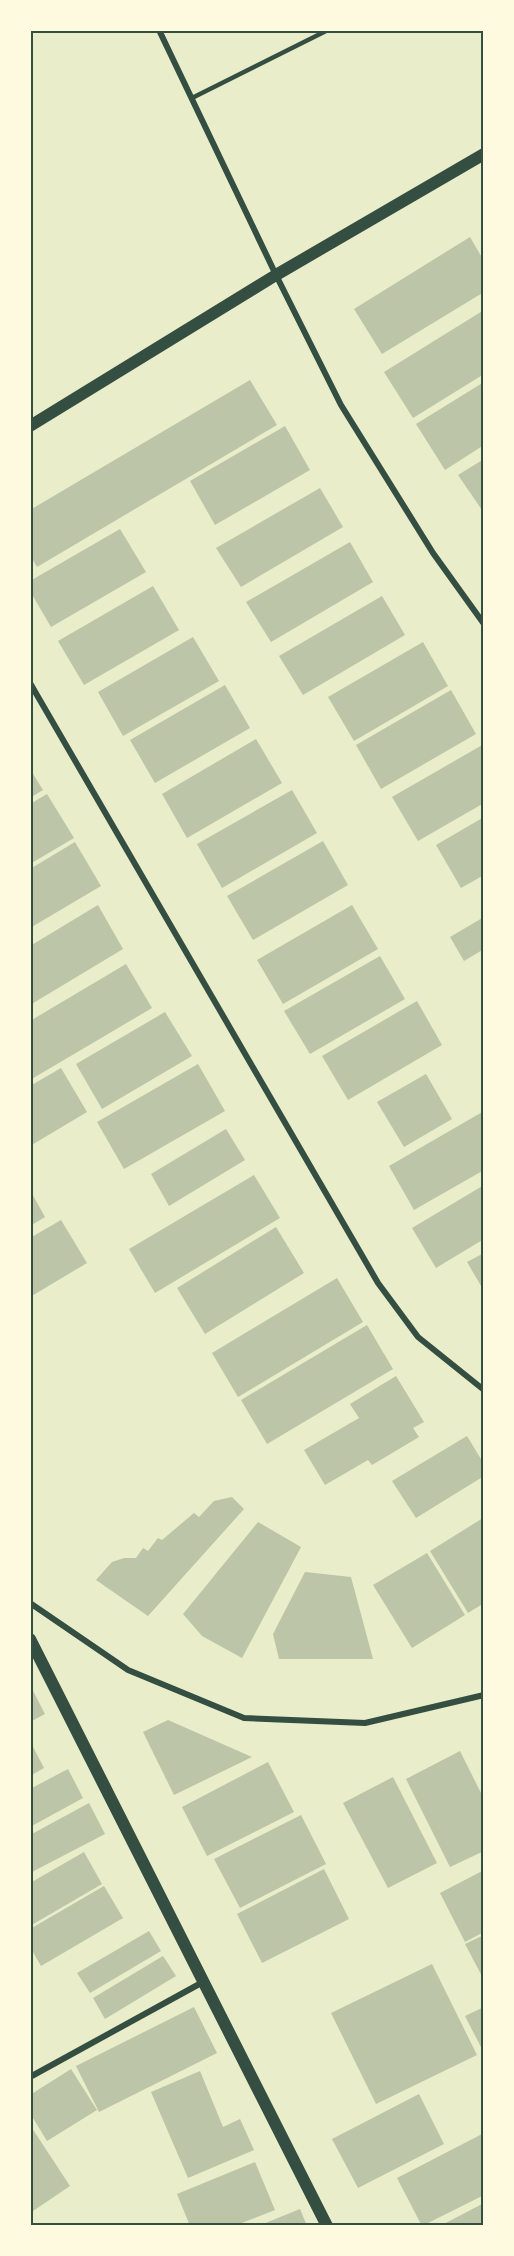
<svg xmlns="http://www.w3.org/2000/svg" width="514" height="2256" viewBox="0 0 514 2256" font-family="Bitter,serif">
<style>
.building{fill:#bcc5a7}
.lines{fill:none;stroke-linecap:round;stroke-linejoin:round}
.service{stroke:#344e41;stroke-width:4.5}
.minor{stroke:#344e41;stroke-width:6}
.secondary{stroke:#344e41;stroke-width:12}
.neatline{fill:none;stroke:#344e41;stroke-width:2}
</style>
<rect width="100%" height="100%" fill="#e9edc9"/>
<!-- building -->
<g class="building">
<polygon points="470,237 484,261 484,292 382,354 354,309"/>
<polygon points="484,310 484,374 413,418 384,372"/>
<polygon points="250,380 277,425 37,567 30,555 30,510"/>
<polygon points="484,382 484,445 445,470 416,424"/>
<polygon points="285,426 310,470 215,525 190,481"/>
<polygon points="484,459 484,513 458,475"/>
<polygon points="320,488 343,527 241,587 216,548"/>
<polygon points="120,529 146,572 51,627 30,591 30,581"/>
<polygon points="350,542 373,582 271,642 246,602"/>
<polygon points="153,586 179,630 84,685 58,641"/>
<polygon points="382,596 405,635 303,695 279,656"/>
<polygon points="193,637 219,681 123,736 98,692"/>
<polygon points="423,642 448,686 354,741 328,697"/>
<polygon points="225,685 250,728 155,783 130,740"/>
<polygon points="451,690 476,734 381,789 356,745"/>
<polygon points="256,739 282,783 187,838 162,794"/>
<polygon points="484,744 484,803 418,841 392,797"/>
<polygon points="30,769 43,790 30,798"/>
<polygon points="292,790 317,833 222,888 197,844"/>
<polygon points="47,794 74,838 30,864 30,804"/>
<polygon points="484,817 484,875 461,888 436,845"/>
<polygon points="323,841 348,885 253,940 227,896"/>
<polygon points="75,842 101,886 30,928 30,869"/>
<polygon points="98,905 123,949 30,1005 30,946"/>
<polygon points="352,905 378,949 283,1004 257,960"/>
<polygon points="484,917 484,949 464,961 450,937"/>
<polygon points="380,956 405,999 310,1054 284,1011"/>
<polygon points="126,964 152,1008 30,1080 30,1021"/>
<polygon points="417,1001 442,1045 348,1100 322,1056"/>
<polygon points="165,1012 192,1056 102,1109 76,1064"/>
<polygon points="198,1064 225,1111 124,1169 97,1122"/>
<polygon points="61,1068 87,1112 30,1146 30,1086"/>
<polygon points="426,1074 452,1119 404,1147 377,1102"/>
<polygon points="484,1111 484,1170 414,1210 389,1166"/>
<polygon points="226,1129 245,1160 169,1206 151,1174"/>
<polygon points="254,1175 280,1218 155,1293 129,1249"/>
<polygon points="484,1185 484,1239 436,1268 412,1228"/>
<polygon points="30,1190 45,1217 30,1226"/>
<polygon points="61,1220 87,1263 30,1297 30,1238"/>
<polygon points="276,1227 304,1273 205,1334 177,1288"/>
<polygon points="484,1253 484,1291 467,1262"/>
<polygon points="337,1278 363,1322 238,1397 212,1353"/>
<polygon points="367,1325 393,1369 267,1444 241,1400"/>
<polygon points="396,1376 424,1422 413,1428 419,1437 372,1465 368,1460 325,1485 304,1450 359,1418 350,1404"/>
<polygon points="467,1436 484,1464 484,1476 416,1518 392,1481"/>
<polygon points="232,1497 244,1509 148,1616 96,1580 112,1562 124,1558 136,1558 143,1548 148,1551 158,1538 162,1540 194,1513 199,1517 214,1501"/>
<polygon points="483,1518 484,1603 468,1613 430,1551"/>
<polygon points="258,1522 301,1547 242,1658 202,1636 183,1614"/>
<polygon points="427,1553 465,1615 412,1648 373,1585"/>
<polygon points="305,1572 351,1577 373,1659 279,1659 273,1634"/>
<polygon points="30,1685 45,1714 30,1722"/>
<polygon points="168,1720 252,1757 174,1795 143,1732"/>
<polygon points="30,1741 44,1768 30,1776"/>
<polygon points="460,1751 484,1799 484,1851 450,1867 406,1779"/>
<polygon points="268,1762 294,1812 207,1856 182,1807"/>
<polygon points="68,1769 83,1798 30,1827 30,1789"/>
<polygon points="393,1777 437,1863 388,1888 343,1803"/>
<polygon points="89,1803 105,1834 30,1873 30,1835"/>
<polygon points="301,1815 326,1864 240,1908 214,1859"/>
<polygon points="84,1852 102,1884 30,1926 30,1883"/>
<polygon points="324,1869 349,1919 262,1963 237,1914"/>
<polygon points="484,1870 484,1932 465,1942 440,1893"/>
<polygon points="104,1886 123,1918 41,1966 30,1947 30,1929"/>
<polygon points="149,1931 161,1951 90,1993 77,1973"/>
<polygon points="484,1935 484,1980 465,1944"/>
<polygon points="163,1956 176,1976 105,2019 93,1998"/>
<polygon points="432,1964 477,2055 376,2104 331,2013"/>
<polygon points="194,2007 217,2053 99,2112 76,2066"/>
<polygon points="484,2007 484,2053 465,2016"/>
<polygon points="71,2069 97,2110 47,2141 30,2113 30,2095"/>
<polygon points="200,2071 223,2127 240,2119 254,2150 188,2178 151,2092"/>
<polygon points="419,2094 444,2144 358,2188 332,2139"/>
<polygon points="30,2125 70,2186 30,2213"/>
<polygon points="484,2133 484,2195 422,2226 397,2178"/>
<polygon points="255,2162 275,2210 234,2226 190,2226 177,2194"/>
<polygon points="484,2203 484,2226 440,2226"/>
<polygon points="300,2209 307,2226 258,2226"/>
</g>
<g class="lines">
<!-- service -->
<polyline class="service" points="192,98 328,30"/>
<!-- minor -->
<g class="minor">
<polyline points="159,30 276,275 341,405 433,553 484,624"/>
<polyline points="30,683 378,1283 418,1337 484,1390"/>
<polyline points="30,1603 128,1670 244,1718 365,1723 484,1695"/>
<polyline points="30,2077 203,1982"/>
</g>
<!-- secondary -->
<g class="secondary">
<polyline points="30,426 276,275 484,154"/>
<polyline points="30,1639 327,2226"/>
</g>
</g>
<!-- border -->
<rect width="514" height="2256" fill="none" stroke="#fefae0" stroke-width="63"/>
<rect x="32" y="32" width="450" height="2192" class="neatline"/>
</svg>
